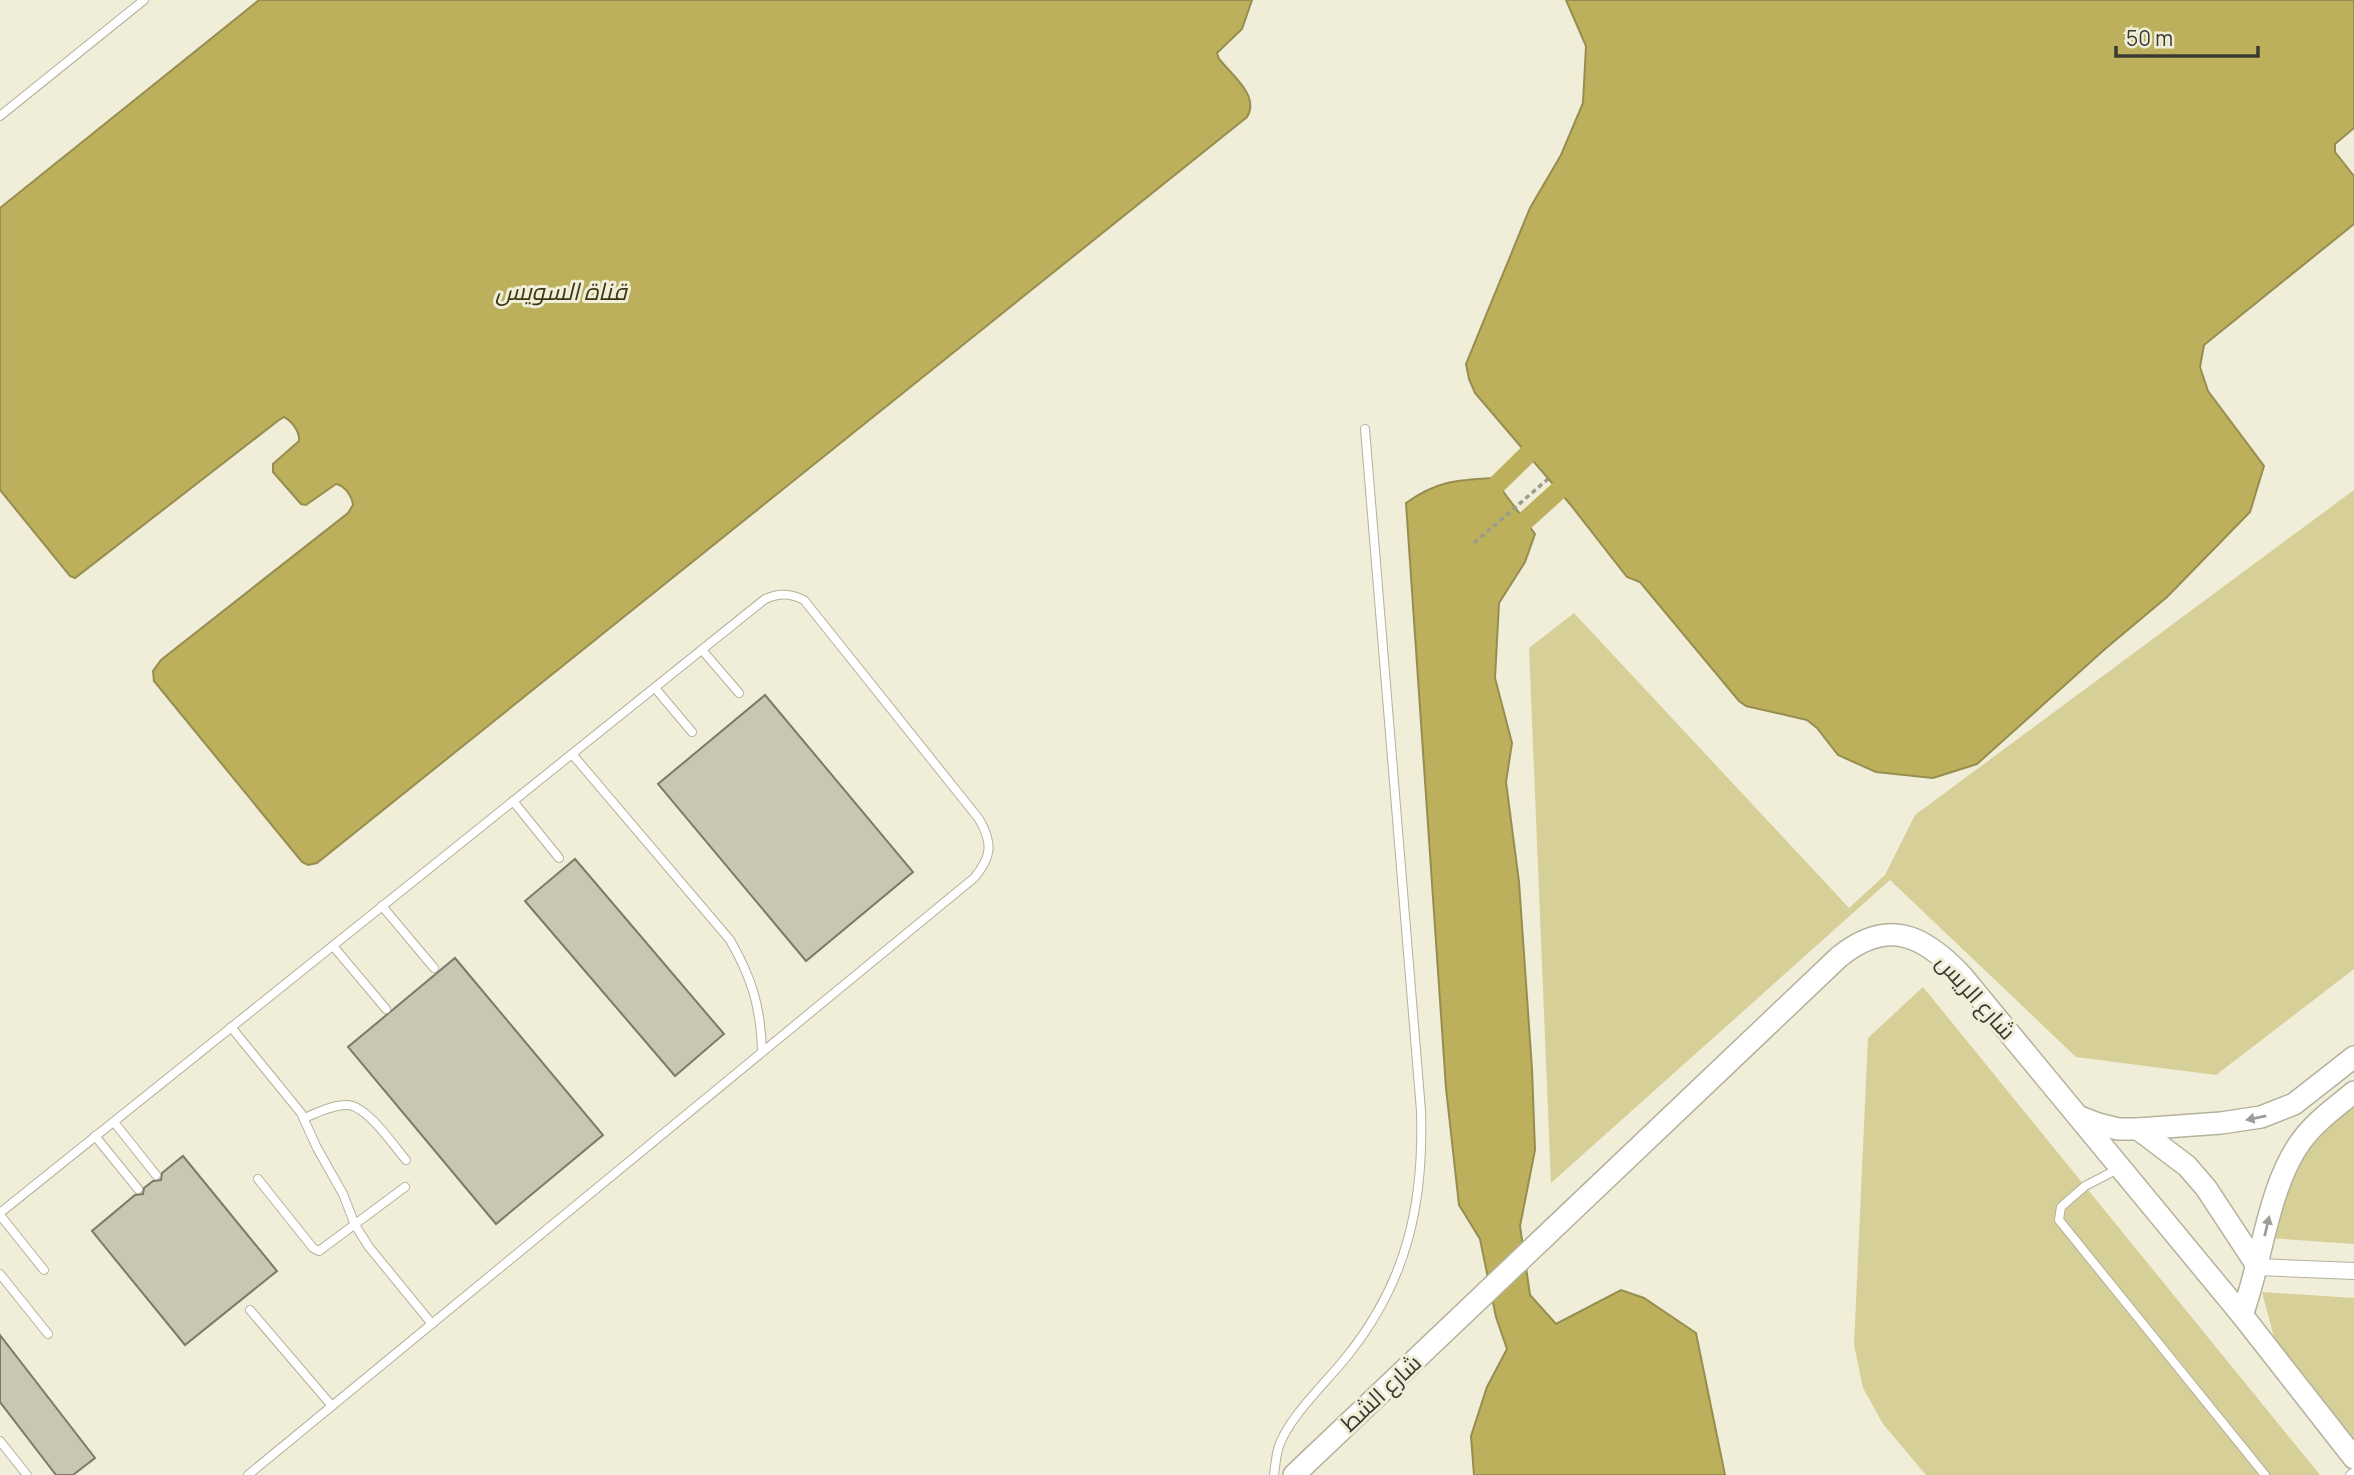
<svg xmlns="http://www.w3.org/2000/svg" width="2354" height="1475" viewBox="0 0 2354 1475" font-family="Manrope,Cairo,sans-serif">
<style>
.green{fill:#d7cf98}
.water{fill:#bdb05c;stroke:#968d4f;stroke-width:2}
.lines{fill:none;stroke-linecap:round;stroke-linejoin:round}
.canal{stroke:#bdb05c;stroke-width:19}
.building{fill:#c9c6b1;stroke:#7d7a67;stroke-width:2}
.lane-casing{stroke:#b4b19c;stroke-width:10}
.street-casing{stroke:#b4b19c;stroke-width:18}
.secondary-casing{stroke:#b4b19c;stroke-width:24}
.path{stroke:#9d9b8b;stroke-width:3.5;stroke-dasharray:5 3.5;stroke-linecap:butt}
.lane{stroke:#fff;stroke-width:8}
.street{stroke:#fff;stroke-width:16}
.secondary{stroke:#fff;stroke-width:21}
.oneway{fill:#9d9c98}
.labels{text-anchor:middle;stroke-width:6;stroke-linejoin:round;paint-order:stroke}
.street-label{font-size:23px;fill:#3b3a31;stroke:#f0edd8}
.water-label{font-size:24px;font-style:italic;fill:#3c3611;stroke:#f0edd8}
</style>
<rect width="100%" height="100%" fill="#f0edd8"/>
<!-- green -->
<g class="green">
<polygon points="2354,490 2354,969 2216,1075 2076,1057 1890,880 1551,1183 1529,648 1574,613 1849,908 1885,875 1915,815"/>
<polygon points="1923,987 2320,1475 1926,1475 1883,1424 1863,1388 1854,1345 1868,1038"/>
<polygon points="2354,1103 2354,1244 2269,1238 2299,1146"/>
<polygon points="2262,1292 2354,1298 2354,1459 2283,1371"/>
</g>
<!-- water -->
<g class="water">
<path d="M259,0H1252L1242,29L1217,53L1219,59C1232,75 1260,96 1247,117L317,863L308,865L302,862L154,681L153,671L161,660L348,513L353,505C352,496 345,486 336,484L306,505L301,504L273,472V464L299,441C300,432 292,421 284,417L279,420L75,578L70,576L0,490V208Z"/>
<polygon points="1566,0 2354,0 2354,128 2335,144 2335,152 2354,176 2354,224 2204,345 2200,367 2208,391 2264,466 2250,512 2167,597 2105,649 1977,764 1933,778 1876,772 1838,755 1817,728 1807,720 1746,706 1739,701 1640,582 1627,577 1570,504 1475,393 1469,379 1466,364 1530,208 1561,155 1583,103 1586,46"/>
<path d="M1493,478L1535,534L1525,562L1499,603L1495,678L1512,743L1506,782L1519,882L1532,1069L1535,1150L1520,1226L1530,1295L1556,1324L1621,1290L1644,1298L1696,1333L1725,1475H1474L1471,1436L1487,1387L1507,1349L1496,1317L1480,1239L1459,1205L1446,1088L1406,503C1437,481 1456,480 1493,478Z"/>
</g>
<g class="lines">
<!-- canal -->
<g class="canal">
<polyline points="1480,501 1528,454"/>
<polyline points="1506,538 1558,491"/>
</g>
</g>
<!-- building -->
<g class="building">
<polygon points="765,695 913,872 806,961 658,784"/>
<polygon points="575,859 724,1034 675,1076 525,901"/>
<polygon points="455,958 603,1135 496,1224 348,1047"/>
<polygon points="183,1156 277,1271 185,1345 92,1231 135,1195 143,1194 144,1188 153,1181 161,1180 162,1173"/>
<polygon points="0,1335 95,1458 73,1475 56,1475 0,1402"/>
</g>
<g class="lines">
<!-- lane casing -->
<g class="lane-casing">
<g id="lane">
<polyline points="0,116 144,0"/>
<polyline points="702,650 739,693"/>
<polyline points="655,688 692,732"/>
<path d="M572,754L730,940C752,978 761,1008 762,1052"/>
<polyline points="513,801 559,858"/>
<polyline points="382,906 434,968"/>
<polyline points="333,946 386,1009"/>
<polyline points="231,1027 301,1113 317,1148 343,1194 355,1225 369,1247 432,1324"/>
<path d="M304,1118C317,1113 332,1105 346,1105C366,1104 393,1145 406,1160"/>
<polyline points="114,1122 156,1175"/>
<polyline points="95,1136 138,1189"/>
<polyline points="2118,1169 2085,1186 2061,1207 2059,1220 2265,1475"/>
<polyline points="258,1179 313,1248 319,1251 405,1187"/>
<path d="M0,1213L765,599C780,593 789,593 804,600L979,819C993,843 992,857 974,878L248,1475"/>
<polyline points="0,1215 44,1270"/>
<polyline points="0,1274 48,1334"/>
<polyline points="250,1310 332,1406"/>
<polyline points="0,1441 27,1475"/>
<path d="M1274,1475C1275,1467 1276,1457 1278,1449C1287,1418 1328,1381 1348,1355C1407,1281 1424,1204 1421,1111L1365,429"/>
<polyline points="2350,1475 2354,1472"/>
</g>
</g>
<!-- street casing -->
<g class="street-casing">
<polyline id="street" points="2258,1267 2354,1271"/>
</g>
<!-- secondary casing -->
<g class="secondary-casing">
<g id="secondary">
<polyline points="2080,1117 2098,1124 2118,1129 2138,1129 2221,1123 2261,1117 2294,1104 2354,1057"/>
<polyline points="2138,1129 2187,1166 2206,1188 2258,1267"/>
<path d="M2242,1315C2262,1262 2268,1185 2302,1140C2316,1121 2336,1107 2354,1092"/>
<path d="M1294,1475L1839,957C1887,918 1923,934 1962,976L2242,1315L2354,1458"/>
</g>
</g>
<!-- path -->
<polyline class="path" points="1474,543 1548,479"/>
<!-- lane -->
<use href="#lane" class="lane"/>
<!-- street -->
<use href="#street" class="street"/>
<!-- secondary -->
<use href="#secondary" class="secondary"/>
</g>
<!-- one-way arrows -->
<defs><path id="oneway-solid" d="M-6-.8H1V-3.2L6.5 0L1 3.2V.8H-6Z" transform="scale(1.75)"/></defs>
<g class="oneway">
<use href="#oneway-solid" transform="translate(2256 1118) rotate(169)"/>
<use href="#oneway-solid" transform="translate(2267 1226) rotate(-77)"/>
</g>
<g class="labels">
<!-- street labels -->
<g class="street-label">
<text transform="translate(1976 997) rotate(48)" y="8">شارع الريس</text>
<text transform="translate(1381 1393) rotate(-43)" y="8">شارع الشط</text>
</g>
<!-- water labels -->
<g class="water-label">
<text x="561" y="300">قناة السويس</text>
</g>
</g>
<!-- scale -->
<path d="M2116 46v10h142v-10" fill="none" stroke="#3b3a31" stroke-width="3.5"/>
<text x="2126" y="46" font-size="21" fill="#3b3a31" stroke="#f0edd8" stroke-width="5" paint-order="stroke">50 m</text>
</svg>
